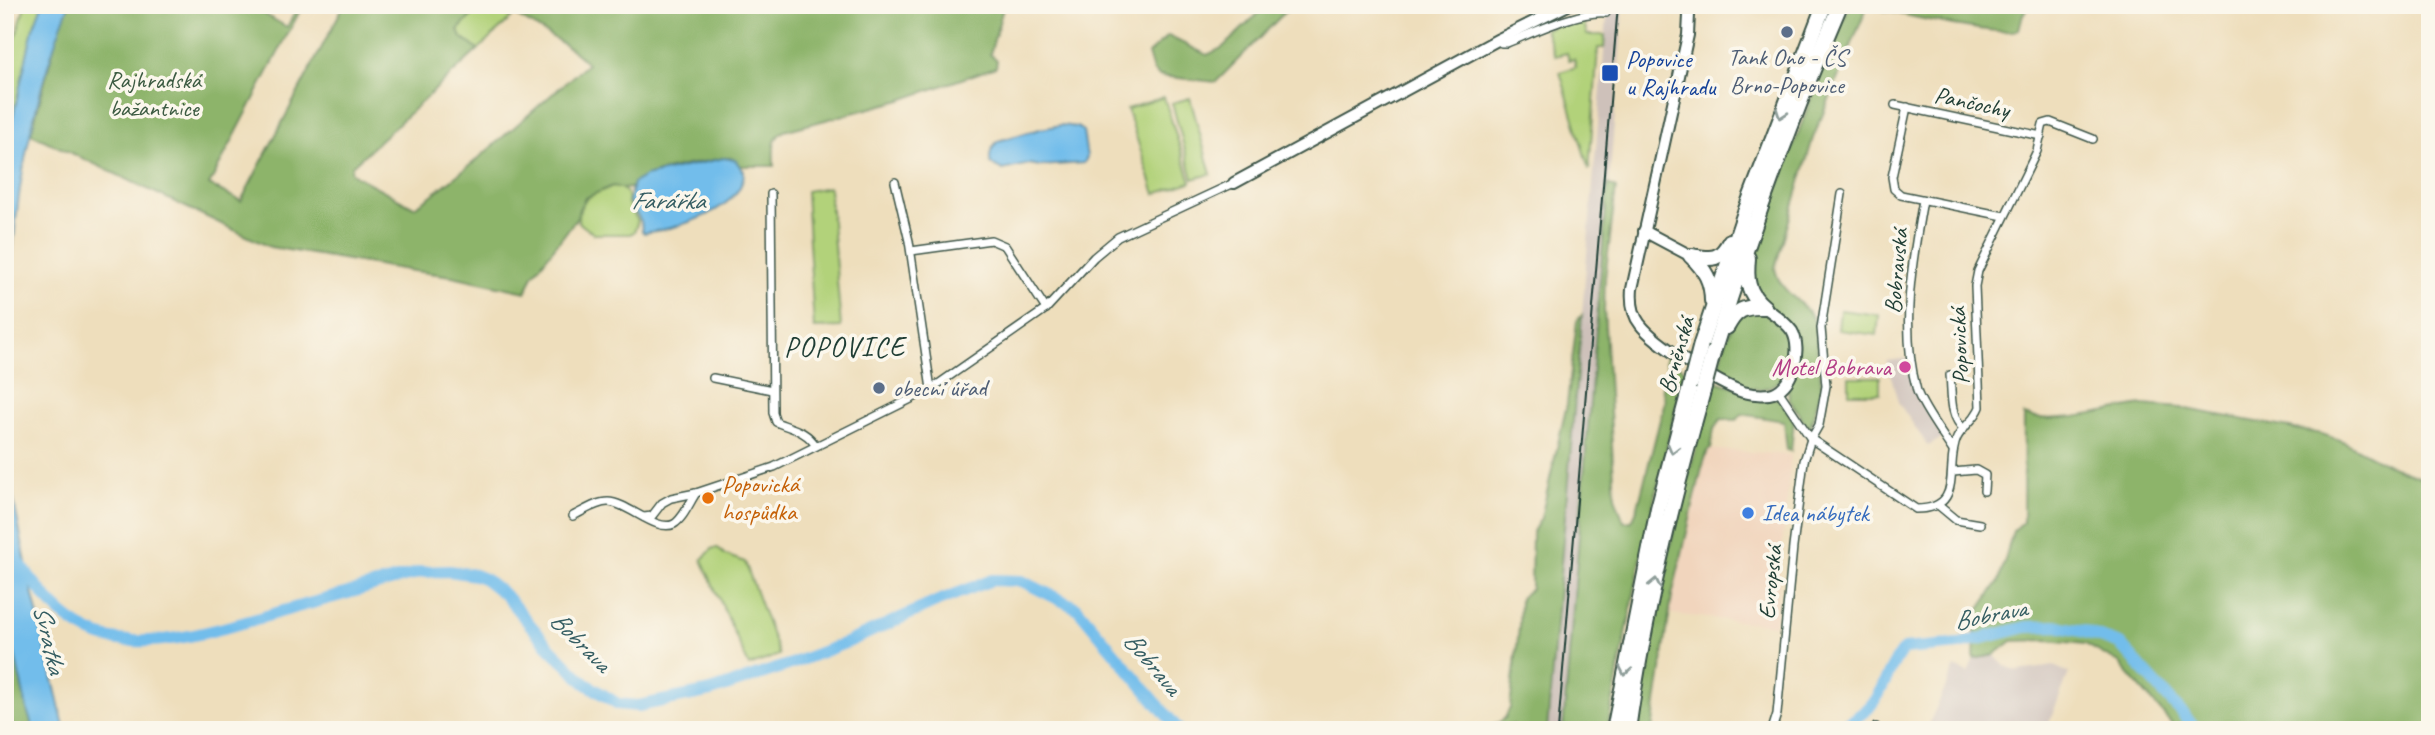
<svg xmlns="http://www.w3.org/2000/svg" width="2435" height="735" viewBox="0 0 2435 735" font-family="Caveat,sans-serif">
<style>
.built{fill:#f1d5bd}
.industrial{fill:#cec1ba}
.green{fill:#b2d27a;stroke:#688857;stroke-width:2}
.forest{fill:#8db46a;stroke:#56784f;stroke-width:2}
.water{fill:#72bdeb;stroke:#487d90;stroke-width:2}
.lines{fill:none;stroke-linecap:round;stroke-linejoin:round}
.river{stroke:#72bdeb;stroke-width:12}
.street-casing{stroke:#3e5548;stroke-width:10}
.secondary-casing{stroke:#3e5548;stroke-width:14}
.highway-casing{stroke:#3e5548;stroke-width:18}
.street{stroke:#fff;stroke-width:7}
.secondary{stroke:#fff;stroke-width:10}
.highway{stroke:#fff;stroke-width:14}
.rail{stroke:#1f3d34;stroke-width:2}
.highway-bridge-casing{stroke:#3e5548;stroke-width:18;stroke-linecap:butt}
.highway-bridge{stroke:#fff;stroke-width:14}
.oneway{stroke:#8f9e9a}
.service-dot{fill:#5c6f8a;stroke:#fbf7ec;stroke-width:2.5}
.transit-dot{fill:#1a4fb4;stroke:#fbf7ec;stroke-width:2.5}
.hotel-dot{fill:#d1479c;stroke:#fbf7ec;stroke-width:2.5}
.food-dot{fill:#e8710a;stroke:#fbf7ec;stroke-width:2.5}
.shop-dot{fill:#3f7fe0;stroke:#fbf7ec;stroke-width:2.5}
.labels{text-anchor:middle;stroke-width:7;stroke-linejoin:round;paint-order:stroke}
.service-label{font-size:24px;fill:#4e5e75;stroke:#fbf7ec}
.transit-label{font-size:24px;fill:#164399;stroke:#fbf7ec;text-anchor:start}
.park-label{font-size:24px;fill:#3c5b42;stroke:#fbf7ec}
.street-label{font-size:24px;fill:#1f3d34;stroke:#fbf7ec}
.hotel-label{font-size:24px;fill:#b23c85;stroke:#fbf7ec;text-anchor:end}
.food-label{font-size:24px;fill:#c56008;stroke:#fbf7ec;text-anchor:start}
.shop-label{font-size:24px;fill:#366cbe;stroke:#fbf7ec;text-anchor:start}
.water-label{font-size:26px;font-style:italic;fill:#345d62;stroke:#fbf7ec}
.quarter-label{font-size:28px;letter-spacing:2px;fill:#1f3d34;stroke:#fbf7ec}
</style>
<rect width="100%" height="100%" fill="#fbf7ec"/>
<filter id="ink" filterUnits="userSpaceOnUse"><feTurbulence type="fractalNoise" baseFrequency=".0143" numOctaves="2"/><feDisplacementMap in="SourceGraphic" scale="14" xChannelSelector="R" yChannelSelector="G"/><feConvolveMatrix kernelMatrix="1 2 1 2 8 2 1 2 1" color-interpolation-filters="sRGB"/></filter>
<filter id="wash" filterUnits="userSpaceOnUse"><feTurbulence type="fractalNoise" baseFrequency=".00686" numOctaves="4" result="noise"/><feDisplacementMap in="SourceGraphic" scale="28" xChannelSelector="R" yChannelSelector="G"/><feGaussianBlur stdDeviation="1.57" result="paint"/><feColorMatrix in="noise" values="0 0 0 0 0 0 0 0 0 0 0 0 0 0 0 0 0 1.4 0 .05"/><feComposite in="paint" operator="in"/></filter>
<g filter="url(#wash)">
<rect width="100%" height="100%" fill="#eedebc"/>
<!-- built -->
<polygon class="built" points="1708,449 1791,455 1775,625 1671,614 1672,596"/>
<!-- industrial -->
<g class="industrial">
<polygon points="1608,5 1624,5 1563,730 1547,730"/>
<polygon points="1909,358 1915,391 1942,438 1928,446 1898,402 1887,361"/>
<polygon points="1994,655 2005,666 2018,671 2054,666 2069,673 2046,730 1926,730 1955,667 1968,673 1974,659"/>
</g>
<!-- green -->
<g class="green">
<polygon points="25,5 42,5 33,29 5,151 5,76"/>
<polygon points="482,5 497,5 511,18 478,50 460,36 458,30"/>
<polygon points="1583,17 1587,35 1605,35 1604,48 1598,48 1589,170 1560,72 1576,67 1574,59 1569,60 1567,53 1555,56 1545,29"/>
<polygon points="1164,97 1191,182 1155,194 1127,109"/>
<polygon points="1190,98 1211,174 1193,179 1172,103"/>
<path d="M613,186H618L627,193L628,204L638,221L634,232L630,234H594L578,222C578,198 593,193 613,186Z"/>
<polygon points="829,187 841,327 814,328 806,191"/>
<polygon points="1840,310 1879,315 1877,335 1838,330"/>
<rect x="1849" y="377" width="31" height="16"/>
<polygon points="713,548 718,548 725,555 745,562 779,655 749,666 702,560"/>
</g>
<!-- forest -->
<g class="forest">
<path d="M69,5H248L287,27L299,5H303L209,185L241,201L344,5H482L458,30L460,36L478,50L352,166L351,172L358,177L414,207L428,198L474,162L587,64C577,49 533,26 515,15L511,18L497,5H1004L990,54L997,60L996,67L901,100L784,131C771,138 774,153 774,166H741L731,158H724C704,162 639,171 631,188L623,189L613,186L585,198L579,209L577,218L533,275L526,292L452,276L413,271L270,247L31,134L58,32Z"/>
<polygon points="1267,5 1292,5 1216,82 1159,76 1153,71 1148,54 1168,36 1207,55 1222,48"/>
<path d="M1850,5H1868L1813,138L1775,268C1779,293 1803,300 1814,320L1822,388L1809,430L1789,399L1788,390L1798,338L1754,292L1752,259L1821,71Z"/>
<path d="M1880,5H2029L2023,15L2019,29C2005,39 1901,14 1878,9Z"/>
<polygon points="1608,184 1616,188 1605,278 1604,309 1615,497 1624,522 1632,521 1637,510 1665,400 1662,387 1668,370 1665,361 1666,356 1685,370 1644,544 1607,730 1563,730"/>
<path d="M1762,311C1772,318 1780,324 1786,335C1798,357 1787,387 1759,389C1744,390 1730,381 1717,375C1723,353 1726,330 1741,312Z"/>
<polygon points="1582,315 1547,730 1514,730 1514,725 1490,728 1505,718 1510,708 1519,628 1520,598 1531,589 1532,533 1541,518 1567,404 1577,321"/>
<path d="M1715,381L1781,400L1794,421L1791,451L1787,450L1784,421L1742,414L1737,420L1721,419L1714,429L1711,449L1708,450L1702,468L1672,596L1652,730H1636C1648,651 1662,571 1683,494C1693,456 1705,418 1715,381Z"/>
<path d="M2143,405L2181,408L2322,434L2345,442L2386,464L2430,481V730H2177L2119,663L2085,644L2048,640L2012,641L1994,655L1974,659L1976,615L1999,581L2013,531L2023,522L2024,415C2054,426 2111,409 2143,405Z"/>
<polygon points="5,611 28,713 34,730 14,730 5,707"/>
</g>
<!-- water -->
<g class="water">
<path d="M42,5H69C47,61 31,122 21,182C13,233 10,285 5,337V151L33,29Z"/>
<path d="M1061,125L1077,127L1083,131L1087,157L1084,163L1040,166L1029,164L1003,170L991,164C988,155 991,148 998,141L1040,129Z"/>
<path d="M724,158L735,160L744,171C744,210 676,229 644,233L642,231L641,221L629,201L633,183L645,176Z"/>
<polygon points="5,378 13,497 30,583 65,730 34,730 28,713 5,611"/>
</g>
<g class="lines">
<!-- river -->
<g class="river">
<path d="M20,564C39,589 58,617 88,631C143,659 241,623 297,607C339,596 380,584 421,572L449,571L475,575L485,579L504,594L550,648L585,683L618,704L638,706L711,691L788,665L848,642L938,601L992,580L1022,581L1077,608L1179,730"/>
<path d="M1834,730C1846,723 1862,716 1871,705C1885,689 1889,665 1904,649L1960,644L2026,627L2057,626L2082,631L2120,644L2197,730"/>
</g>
</g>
</g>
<g filter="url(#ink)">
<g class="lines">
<!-- street casing -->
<g class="street-casing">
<g id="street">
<path d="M1499,39L1501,43H1507C1532,33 1580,10 1606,13"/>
<polyline points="1895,105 2041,136"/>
<polyline points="1907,107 1892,177 1894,189 1901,195 2004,216"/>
<polyline points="895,182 909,241 931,389"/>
<path d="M771,194L773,413L776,422C792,429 806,430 816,446"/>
<path d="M1923,200C1912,261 1900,330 1917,391C1922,407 1943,435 1953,451"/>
<polyline points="911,251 991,240 1005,246 1046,309"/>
<path d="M1950,375C1952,393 1949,417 1964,429"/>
<polyline points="713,378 772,390"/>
<path d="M1778,390L1811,439L1916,509C1966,509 1944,466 1957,438C1963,426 1975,420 1980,407L1975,286L1978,271L2037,151L2043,124L2050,122L2093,139"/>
<polyline points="1953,472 1976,470 1985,475 1984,491"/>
<polyline points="1938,505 1956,520 1980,524"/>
<path d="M573,516C584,511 596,502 608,502C627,502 657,533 674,524C683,519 690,502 696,493"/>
<polyline points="644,517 652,516 662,503 671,498 696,493 774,467 931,389 1046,309 1094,257 1118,237 1234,183"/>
<polyline points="1772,730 1777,714 1793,547 1804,461 1811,439 1819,425 1826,386 1821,328 1842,194"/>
<polyline points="1874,730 1876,727"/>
</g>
</g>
<!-- secondary casing -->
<g class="secondary-casing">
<g id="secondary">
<path d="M1686,5L1689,15L1688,35L1632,289C1631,301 1632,314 1640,324C1655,344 1719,384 1743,392C1751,394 1761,395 1769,394C1793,390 1803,350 1792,331C1785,321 1774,314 1764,307"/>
<polyline points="1234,183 1499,39 1568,5"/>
<polyline points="1644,231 1691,256"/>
</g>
</g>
<!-- highway casing -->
<g class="highway-casing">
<g id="highway">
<path d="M1691,256C1711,259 1719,262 1730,241"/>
<path d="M1691,256C1705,270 1712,281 1712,301"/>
<path d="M1748,258C1746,279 1747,293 1764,307"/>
<path d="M1727,327C1736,310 1744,306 1764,307"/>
<polyline points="1701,344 1745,212 1824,5"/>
<path d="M1713,353C1749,235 1791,119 1840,5"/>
<polyline points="1614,730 1658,508 1691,383"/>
<path d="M1628,730C1644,615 1672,502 1703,391"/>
</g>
</g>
<!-- street -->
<use href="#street" class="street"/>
<!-- secondary -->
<use href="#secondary" class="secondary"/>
<!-- highway -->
<use href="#highway" class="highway"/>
<!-- rail -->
<polyline class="rail" points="1558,730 1618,5"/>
<!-- highway-bridge casing -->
<g class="highway-bridge-casing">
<g id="highway-bridge">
<polyline points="1691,383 1701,344"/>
<polyline points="1703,391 1713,353"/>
</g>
</g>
<!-- highway-bridge -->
<use href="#highway-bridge" class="highway-bridge"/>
</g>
<!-- one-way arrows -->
<defs><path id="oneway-chevron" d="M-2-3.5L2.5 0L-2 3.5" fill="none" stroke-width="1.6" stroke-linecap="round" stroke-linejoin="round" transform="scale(1.75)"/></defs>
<g class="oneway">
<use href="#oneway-chevron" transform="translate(1781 114) rotate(110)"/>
<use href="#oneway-chevron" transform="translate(1673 449) rotate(105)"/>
<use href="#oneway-chevron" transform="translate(1655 583) rotate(-78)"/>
<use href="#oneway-chevron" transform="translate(1625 671) rotate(101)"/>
</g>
</g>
<!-- markers -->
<g class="service-dot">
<circle cx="1787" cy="32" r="7"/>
<circle cx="879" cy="388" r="7"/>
</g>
<rect class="transit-dot" x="1601" y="64" width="18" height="18" rx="3.5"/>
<circle class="hotel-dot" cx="1905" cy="367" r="7"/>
<circle class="food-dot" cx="708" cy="498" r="7"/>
<circle class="shop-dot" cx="1748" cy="513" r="7"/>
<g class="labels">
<!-- service labels -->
<g class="service-label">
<text x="1787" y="65">Tank Ono - ČS<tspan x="1787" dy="28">Brno-Popovice</tspan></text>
<text x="893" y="396" text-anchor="start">obecní úřad</text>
</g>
<!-- transit labels -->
<g class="transit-label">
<text x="1626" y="67">Popovice<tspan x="1626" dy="28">u Rajhradu</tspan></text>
</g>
<!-- park labels -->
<g class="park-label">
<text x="154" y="88">Rajhradská<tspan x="154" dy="28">bažantnice</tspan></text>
</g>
<!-- street labels -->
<g class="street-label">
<text transform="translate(1972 102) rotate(12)" y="8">Pančochy</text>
<text transform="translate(1896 271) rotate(-85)" y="8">Bobravská</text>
<text transform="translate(1959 346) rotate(-93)" y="8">Popovická</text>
<text transform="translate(1676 355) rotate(-74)" y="8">Brněnská</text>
<text transform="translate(1770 582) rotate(-84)" y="8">Evropská</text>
</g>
<!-- hotel labels -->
<g class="hotel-label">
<text x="1891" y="375">Motel Bobrava</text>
</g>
<!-- food labels -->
<g class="food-label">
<text x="722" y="492">Popovická<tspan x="722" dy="28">hospůdka</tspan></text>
</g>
<!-- shop labels -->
<g class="shop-label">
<text x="1762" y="521">Idea nábytek</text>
</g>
<!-- water labels -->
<g class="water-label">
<text x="668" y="209">Farářka</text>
<text transform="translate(1990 614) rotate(-11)" y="9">Bobrava</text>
<text transform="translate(50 639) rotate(77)" y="9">Svratka</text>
<text transform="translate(581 641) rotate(45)" y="9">Bobrava</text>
<text transform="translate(1153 663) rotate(50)" y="9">Bobrava</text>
</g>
<!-- quarter labels -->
<g class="quarter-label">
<text x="845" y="356">POPOVICE</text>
</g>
</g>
<!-- margin -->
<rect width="2435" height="735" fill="none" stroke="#fbf7ec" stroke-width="28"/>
</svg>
